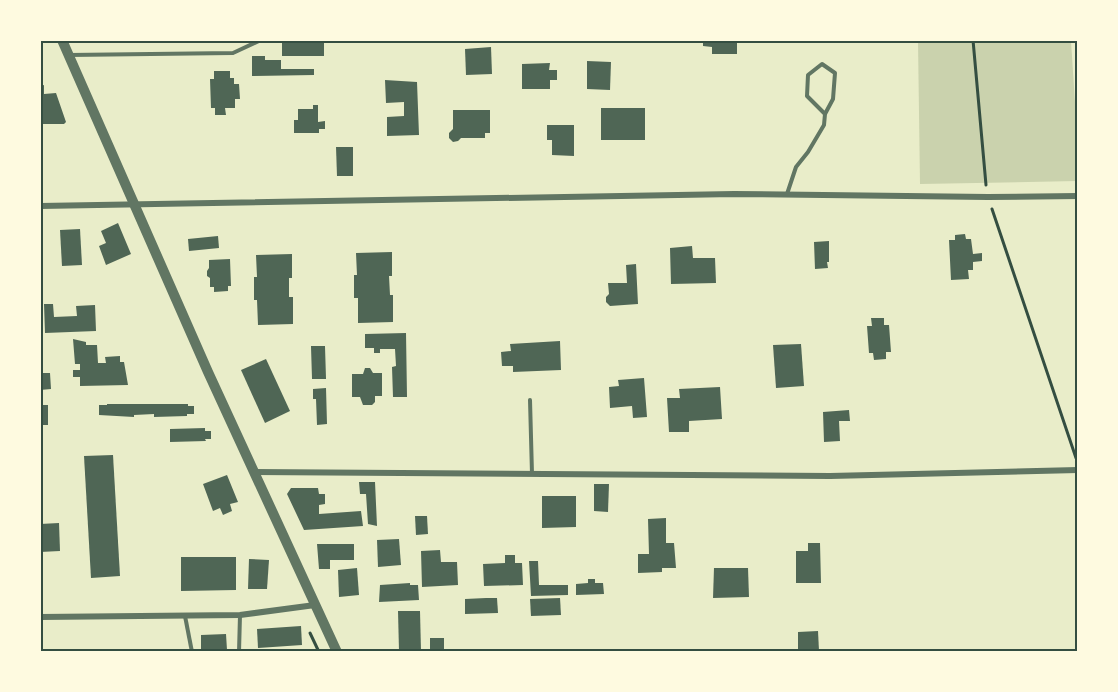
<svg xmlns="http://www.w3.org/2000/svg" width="1118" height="692" viewBox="0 0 1118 692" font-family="'Roboto Condensed',sans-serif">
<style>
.green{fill:#cad2ad}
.building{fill:#4f6655}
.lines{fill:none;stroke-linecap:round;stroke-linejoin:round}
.path{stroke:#344e41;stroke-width:3}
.service{stroke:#617663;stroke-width:4}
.minor{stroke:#617663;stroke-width:6}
.tertiary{stroke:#617663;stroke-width:10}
.neatline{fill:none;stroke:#344e41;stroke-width:2}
</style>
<rect width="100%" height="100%" fill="#e9edc9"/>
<!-- green -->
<polygon class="green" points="918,41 1071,41 1077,133 1077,181 920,184"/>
<!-- building -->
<g class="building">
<polygon points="290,40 324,41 324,56 282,56 282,42"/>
<polygon points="703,40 737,40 737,54 712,54 712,47 703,46"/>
<polygon points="491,47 492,74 466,75 465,49"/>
<polygon points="252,56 265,56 265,60 281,60 281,69 314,69 314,75 252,76"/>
<polygon points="587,61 611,62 610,90 587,89"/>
<polygon points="550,63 549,70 557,70 557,80 550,80 550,89 522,89 522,64"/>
<polygon points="214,71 230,71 230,78 234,78 234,84 239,84 240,99 235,99 235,108 225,108 226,115 215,115 215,108 211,108 210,79 214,79"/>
<polygon points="385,80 417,82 419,135 387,136 387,117 404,116 404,102 386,103"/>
<polygon points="44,85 44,94 56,93 66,122 64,124 40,124 40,86"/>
<polygon points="313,105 318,105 318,122 325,121 325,129 319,129 319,133 294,133 294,120 298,120 298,109 313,109"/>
<rect x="601" y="108" width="44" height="32"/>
<polygon points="453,110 490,110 490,133 485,133 485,138 461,138 458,141 453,142 449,138 449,133 453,129"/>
<polygon points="547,125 574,125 574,156 552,155 552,140 547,140"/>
<polygon points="336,147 353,147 353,176 337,176"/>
<polygon points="118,223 131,254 106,265 99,246 106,243 101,231"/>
<polygon points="80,229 82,265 62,266 60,230"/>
<polygon points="965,234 966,239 971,239 973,254 982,253 982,261 973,262 973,270 968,270 969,279 951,280 949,240 955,240 955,235"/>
<polygon points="218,236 219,248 189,251 188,239"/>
<polygon points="829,241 829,262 827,262 828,268 815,269 814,242"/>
<polygon points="692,246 693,258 715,258 716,283 671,284 670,248"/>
<polygon points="392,252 392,276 389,276 390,295 393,295 393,322 358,323 358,298 354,298 354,275 357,275 356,253"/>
<polygon points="292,254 292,278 289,278 289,297 293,297 293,324 258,325 257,300 254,300 254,277 257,277 256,255"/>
<polygon points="230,259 231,286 228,286 228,291 214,292 214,287 210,287 210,278 207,276 207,271 209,268 209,260"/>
<polygon points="636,264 638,304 610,306 606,302 606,297 609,294 608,283 627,283 626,265"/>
<polygon points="44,304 53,304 54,317 77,316 76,306 95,305 96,331 45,333"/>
<polygon points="871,318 884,318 884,325 889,325 891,352 886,352 886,359 874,360 873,353 869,353 867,326 872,326"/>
<polygon points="406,333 407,397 393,397 392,367 396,366 395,349 380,349 380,353 374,353 374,348 365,348 365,334"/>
<polygon points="73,339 86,342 86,345 97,345 98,363 106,363 105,357 120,356 120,362 124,362 128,385 80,386 80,377 73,377 73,370 80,370 80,364 75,364"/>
<polygon points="560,341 561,370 513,372 513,366 502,366 501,352 511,351 510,344"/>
<polygon points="801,344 804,386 776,388 773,345"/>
<polygon points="311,346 325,346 326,379 312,379"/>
<polygon points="266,359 290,411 265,423 241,370"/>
<polygon points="365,368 370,368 373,373 382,373 382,396 375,396 375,402 372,405 363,405 360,397 352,397 352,374 363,374"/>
<polygon points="40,373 50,373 51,389 40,390"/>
<polygon points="644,378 647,417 633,418 632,406 610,408 609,387 619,386 618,380"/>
<polygon points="720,387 722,419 689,421 689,432 669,432 667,398 680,398 679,389"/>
<polygon points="326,388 327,424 317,425 316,399 313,399 313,389"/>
<polygon points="107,404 188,404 188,406 194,406 194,414 187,414 187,416 154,417 154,414 134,415 134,417 99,415 99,405 107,405"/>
<rect x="40" y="405" width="8" height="20"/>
<polygon points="849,410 850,421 839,421 840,441 824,442 823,412"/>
<polygon points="205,428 205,431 211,431 211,439 205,439 206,441 170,442 170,429"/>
<polygon points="113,455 120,576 91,578 84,456"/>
<polygon points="227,475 238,502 230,504 232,511 223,515 220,508 213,511 203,484"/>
<polygon points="359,482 375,482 377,526 368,524 366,494 360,494"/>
<polygon points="594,484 609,484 608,512 594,511"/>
<polygon points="291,488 318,488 319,494 325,494 325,504 319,505 319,514 361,511 363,526 304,530 287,494"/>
<polygon points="542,496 576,496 576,527 542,528"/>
<polygon points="415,516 427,516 428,534 416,535"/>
<polygon points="666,518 666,543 674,543 676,568 662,568 662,572 638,573 638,554 649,554 648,519"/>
<polygon points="59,523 60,551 40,552 40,524"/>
<polygon points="399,539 401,565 378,567 377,540"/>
<polygon points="808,543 820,543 821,583 796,583 796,551 808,551"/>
<polygon points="317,544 354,544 354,560 330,560 330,569 319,569"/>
<polygon points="440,550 441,562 457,562 458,585 422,587 421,551"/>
<polygon points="505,555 515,555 515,563 522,563 523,585 484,586 483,564 505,563"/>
<polygon points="181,557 236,557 236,590 181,591"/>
<polygon points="249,559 269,560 267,589 248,589"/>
<polygon points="529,561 538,561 539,585 568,585 568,595 531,596"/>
<polygon points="357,568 359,595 339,597 338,570"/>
<polygon points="714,568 748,568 749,597 713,598"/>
<polygon points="588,579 595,579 595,583 603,583 604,594 576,595 576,584 588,583"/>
<polygon points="410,583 410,585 418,585 419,600 379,602 380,585"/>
<polygon points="486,598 497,598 498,613 465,614 465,599"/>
<polygon points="560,598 561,615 531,616 530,599"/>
<polygon points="398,611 420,611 421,651 399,651"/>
<polygon points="301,626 302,645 258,648 257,629"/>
<polygon points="818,631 819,651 798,651 798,632"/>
<polygon points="226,634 227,650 201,651 201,635"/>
<rect x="430" y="638" width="14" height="13"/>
</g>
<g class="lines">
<!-- path -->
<g class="path">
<polyline points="973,40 986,185"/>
<polyline points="992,209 1076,458"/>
<polyline points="1078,487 1078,490"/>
<polyline points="310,633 319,652"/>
</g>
<!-- service -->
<g class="service">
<polyline points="69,55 233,53 261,40"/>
<polyline points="787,194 796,167 808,152 824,125 825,114 833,99 835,73 822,64 808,75 807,96 825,114"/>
<polyline points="530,400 532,474"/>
<polyline points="185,616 192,652"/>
<polyline points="239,652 240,615"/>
</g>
<!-- minor -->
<g class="minor">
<polyline points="40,206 734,194 988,197 1078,196"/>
<polyline points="255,472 830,476 1078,470"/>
<polyline points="40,617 240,615 315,605"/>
</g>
<!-- tertiary -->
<polyline class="tertiary" points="62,40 208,372 337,652"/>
</g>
<!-- border -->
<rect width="1118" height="692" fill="none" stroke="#fefae0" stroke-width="84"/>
<rect x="42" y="42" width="1034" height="608" class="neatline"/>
</svg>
